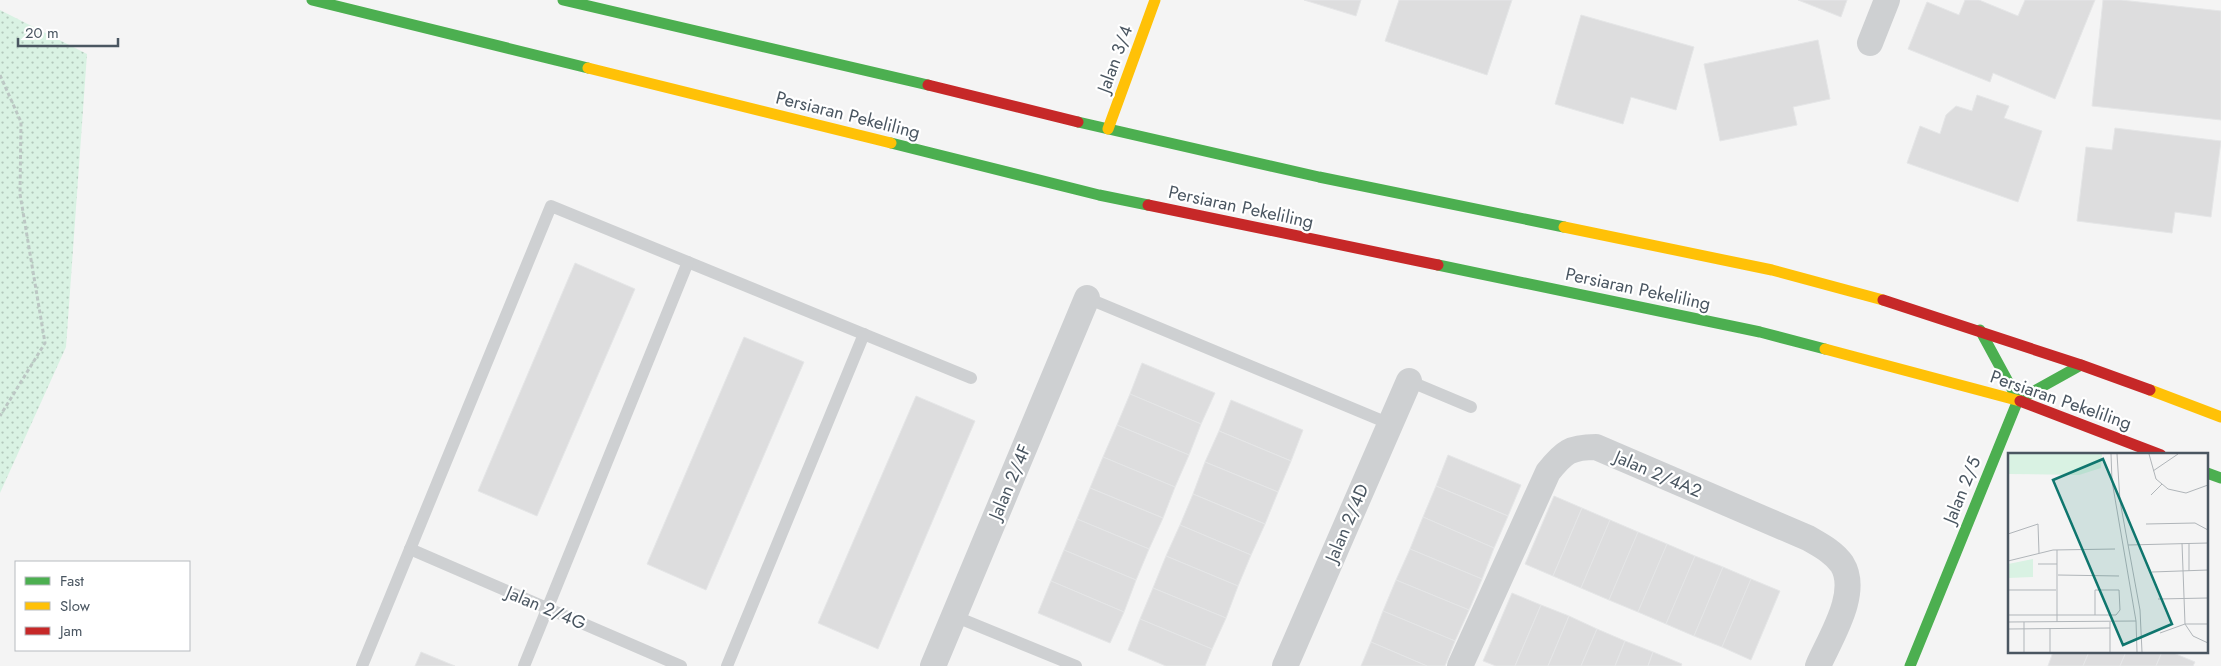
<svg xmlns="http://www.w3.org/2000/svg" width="2221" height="666" viewBox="0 0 2221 666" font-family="Jost,sans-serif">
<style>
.grass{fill:url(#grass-dots)}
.building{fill:#ddddde;stroke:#e5e6e7}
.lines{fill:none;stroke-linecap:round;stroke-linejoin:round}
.path{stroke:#bcc7c4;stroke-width:3;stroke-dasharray:4 2.5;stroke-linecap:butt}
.lane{stroke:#ced0d2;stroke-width:12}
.street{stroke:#ced0d2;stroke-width:26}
.fast{stroke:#4caf50;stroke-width:11}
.slow{stroke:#ffc107;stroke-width:11}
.jam{stroke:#c62828;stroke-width:11}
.labels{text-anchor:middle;stroke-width:4.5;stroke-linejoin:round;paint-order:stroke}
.street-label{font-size:18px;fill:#4a5661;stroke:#fff}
.inset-road{fill:none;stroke:#b0b5b9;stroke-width:1}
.view{fill:#0f766e;fill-opacity:0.15;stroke:#0f766e;stroke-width:2.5}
.inset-edge{fill:none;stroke:#4a5661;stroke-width:2.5}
</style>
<defs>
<pattern id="grass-dots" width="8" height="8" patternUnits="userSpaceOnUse" patternTransform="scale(1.25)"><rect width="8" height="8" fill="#d9f2e3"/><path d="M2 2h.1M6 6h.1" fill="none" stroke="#b2c7bb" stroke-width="1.8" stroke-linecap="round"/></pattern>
</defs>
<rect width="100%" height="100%" fill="#f4f4f4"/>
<!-- grass -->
<polygon class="grass" points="0,10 87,54 66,347 0,493"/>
<!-- building -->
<g class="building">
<polygon points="1304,0 1361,0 1356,16"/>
<polygon points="1399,0 1512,0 1487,75 1385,41"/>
<polygon points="1798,0 1847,0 1841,17"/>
<polygon points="1965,0 1979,0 2018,16 2025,0 2095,0 2055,99 1993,73 1990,82 1908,49 1927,2 1959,15"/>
<polygon points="2103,0 2121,0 2221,11 2221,120 2092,106"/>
<polygon points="1581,15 1694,47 1676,110 1631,97 1623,124 1555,104"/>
<polygon points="1818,40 1830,99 1793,107 1797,125 1720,141 1704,64"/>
<polygon points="1977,95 2009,106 2004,118 2042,131 2018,202 1907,163 1920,126 1940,134 1946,115 1956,106 1972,111"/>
<polygon points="2115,128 2221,141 2211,217 2175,212 2172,233 2077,221 2086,147 2112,150"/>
<polygon points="575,263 635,289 537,516 478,491"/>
<polygon points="744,337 804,362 706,590 647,564"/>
<polygon points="1142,363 1215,393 1201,424 1130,394"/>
<polygon points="1130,394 1201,424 1189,455 1117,425"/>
<polygon points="916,396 975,421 878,649 818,623"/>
<polygon points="1231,400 1303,430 1291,461 1219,431"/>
<polygon points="1117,425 1189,455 1175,487 1103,457"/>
<polygon points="1219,431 1291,461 1278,492 1205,462"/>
<polygon points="1448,455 1521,485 1508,516 1436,486"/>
<polygon points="1103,457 1175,487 1163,518 1090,488"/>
<polygon points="1205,462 1278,492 1265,524 1193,494"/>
<polygon points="1436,486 1508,516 1494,548 1423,517"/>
<polygon points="1090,488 1163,518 1149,549 1077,519"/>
<polygon points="1193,494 1265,524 1251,555 1180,525"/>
<polygon points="1554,496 1582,508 1553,576 1525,564"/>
<polygon points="1582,508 1610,520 1581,588 1553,576"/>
<polygon points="1423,517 1494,548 1482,579 1410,549"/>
<polygon points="1077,519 1149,549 1136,580 1064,550"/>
<polygon points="1610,520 1638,532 1609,600 1581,588"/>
<polygon points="1180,525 1251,555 1238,586 1166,556"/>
<polygon points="1638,532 1667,544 1638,612 1609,600"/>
<polygon points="1667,544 1695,556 1666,624 1638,612"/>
<polygon points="1410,549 1482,579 1469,610 1396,580"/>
<polygon points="1064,550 1136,580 1124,612 1051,581"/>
<polygon points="1166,556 1238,586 1226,618 1153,588"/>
<polygon points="1695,556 1723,567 1694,636 1666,624"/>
<polygon points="1723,567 1751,579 1722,647 1694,636"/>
<polygon points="1751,579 1780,591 1751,660 1722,647"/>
<polygon points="1396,580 1469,610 1455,641 1383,611"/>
<polygon points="1051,581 1124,612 1110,643 1038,613"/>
<polygon points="1153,588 1226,618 1212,649 1140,619"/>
<polygon points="1512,593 1541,605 1515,666 1496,666 1483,661"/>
<polygon points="1541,605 1569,616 1548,666 1515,666"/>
<polygon points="1383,611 1455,641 1445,666 1427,666 1371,642"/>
<polygon points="1569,616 1597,629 1581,666 1548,666"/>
<polygon points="1140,619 1212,649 1205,666 1166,666 1128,650"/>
<polygon points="1597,629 1625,641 1615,666 1581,666"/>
<polygon points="1625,641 1653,652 1648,666 1615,666"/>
<polygon points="1371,642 1427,666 1361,666"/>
<polygon points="421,652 455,666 415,666"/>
<polygon points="1653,652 1682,664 1681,666 1648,666"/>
<polygon points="2053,652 2089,652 2083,666 2048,666"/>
<polygon points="2089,652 2126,652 2120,666 2083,666"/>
<polygon points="2126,652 2162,652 2156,666 2120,666"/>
<polygon points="2162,652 2171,652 2195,662 2193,666 2156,666"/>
</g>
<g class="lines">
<!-- path -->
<polyline class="path" points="0,75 21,122 20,194 45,343 0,416"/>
<!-- lane -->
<g class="lane">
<polyline points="1087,298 1390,424"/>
<polyline points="1409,381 1471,407"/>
<polyline points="410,549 681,666"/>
<polyline points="954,616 1076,666"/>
<polyline points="362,666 551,206 971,378"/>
<polyline points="524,666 688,262"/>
<polyline points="727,666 864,334"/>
</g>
<!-- street -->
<g class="street">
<polyline points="1870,43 1887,0"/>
<polyline points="933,666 1087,298"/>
<polyline points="1285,666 1409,381"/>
<path d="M1460,666L1548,472C1564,452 1570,447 1596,447L1808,538C1820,545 1834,552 1842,564C1860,593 1830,638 1818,666"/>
</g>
<!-- fast -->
<g class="fast">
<polyline points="312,0 588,68"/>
<polyline points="563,0 928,85"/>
<polyline points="1078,122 1319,177 1564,227"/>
<polyline points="891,143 1099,195 1148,205"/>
<polyline points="1438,265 1760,332 1825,349"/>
<polyline points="1980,330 2018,400"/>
<polyline points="2018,400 2081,365"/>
<polyline points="2207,473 2221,478"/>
<polyline points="1910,666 2018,400"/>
</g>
<!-- slow -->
<g class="slow">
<polyline points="588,68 891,143"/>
<polyline points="1108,129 1155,0"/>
<polyline points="1564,227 1772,270 1883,300"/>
<polyline points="1825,349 2020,401"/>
<polyline points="2150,390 2221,417"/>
</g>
<!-- jam -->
<g class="jam">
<polyline points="928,85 1078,122"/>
<polyline points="1148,205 1438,265"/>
<polyline points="1883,300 2081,365 2150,390"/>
<polyline points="2020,401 2161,455"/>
</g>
</g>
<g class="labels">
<!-- street labels -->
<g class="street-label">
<text transform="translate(1115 59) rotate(-70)" y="6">Jalan 3/4</text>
<text transform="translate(848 115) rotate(14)" y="6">Persiaran Pekeliling</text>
<text transform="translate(1241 207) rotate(12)" y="6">Persiaran Pekeliling</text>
<text transform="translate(1638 289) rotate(12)" y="6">Persiaran Pekeliling</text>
<text transform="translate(2061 400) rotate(19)" y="6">Persiaran Pekeliling</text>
<text transform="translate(1658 474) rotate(23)" y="6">Jalan 2/4A2</text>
<text transform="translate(1010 482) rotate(-67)" y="6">Jalan 2/4F</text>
<text transform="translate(1962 490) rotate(-68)" y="6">Jalan 2/5</text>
<text transform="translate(1347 523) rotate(-67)" y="6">Jalan 2/4D</text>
<text transform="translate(546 608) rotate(23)" y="6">Jalan 2/4G</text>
</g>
</g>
<!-- overview -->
<g transform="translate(2008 453)">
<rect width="200" height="200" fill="#f4f4f4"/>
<path d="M0,1H94L93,15L71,22L0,21Z" fill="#d9f2e3"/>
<path d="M25,106V124L0,125V111Z" fill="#d9f2e3"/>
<path class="inset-road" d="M103,1L104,28L128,168L129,199M109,1L112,48L132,157L134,199M141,1L148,26L160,36L178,40L200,32M145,18L170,1M143,42L154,31M138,71L187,70L200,77M0,81L30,71L31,100M174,90L177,171L185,183L200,190M181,90V118M120,92L200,90M49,97V169M0,108L45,97L107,96M30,111H49M144,119L200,117M50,122L111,123M0,137H48M150,146L200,145M0,162H108L112,157L111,137H87V162M0,169L128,168M42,175V199M0,176L102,175M152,180L177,171H200M16,199V169M102,199V169"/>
<path class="view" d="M95,6L164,171L115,192L45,27Z"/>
<rect width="200" height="200" class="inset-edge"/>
</g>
<!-- legend -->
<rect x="15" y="561" width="175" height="90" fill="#ffffff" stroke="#b7bbc0"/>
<rect x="25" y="577" width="25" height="8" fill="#4caf50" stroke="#b7bbc0"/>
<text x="60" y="586" font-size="15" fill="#4a5661">Fast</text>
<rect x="25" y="602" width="25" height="8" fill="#ffc107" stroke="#b7bbc0"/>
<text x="60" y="611" font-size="15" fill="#4a5661">Slow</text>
<rect x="25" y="627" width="25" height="8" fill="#c62828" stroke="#b7bbc0"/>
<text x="60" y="636" font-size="15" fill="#4a5661">Jam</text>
<!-- scale -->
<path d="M18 38v8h100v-8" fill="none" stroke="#4a5661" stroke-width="2.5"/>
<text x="25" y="38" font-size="15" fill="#4a5661" stroke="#ffffff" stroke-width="4" paint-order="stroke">20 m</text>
</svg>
